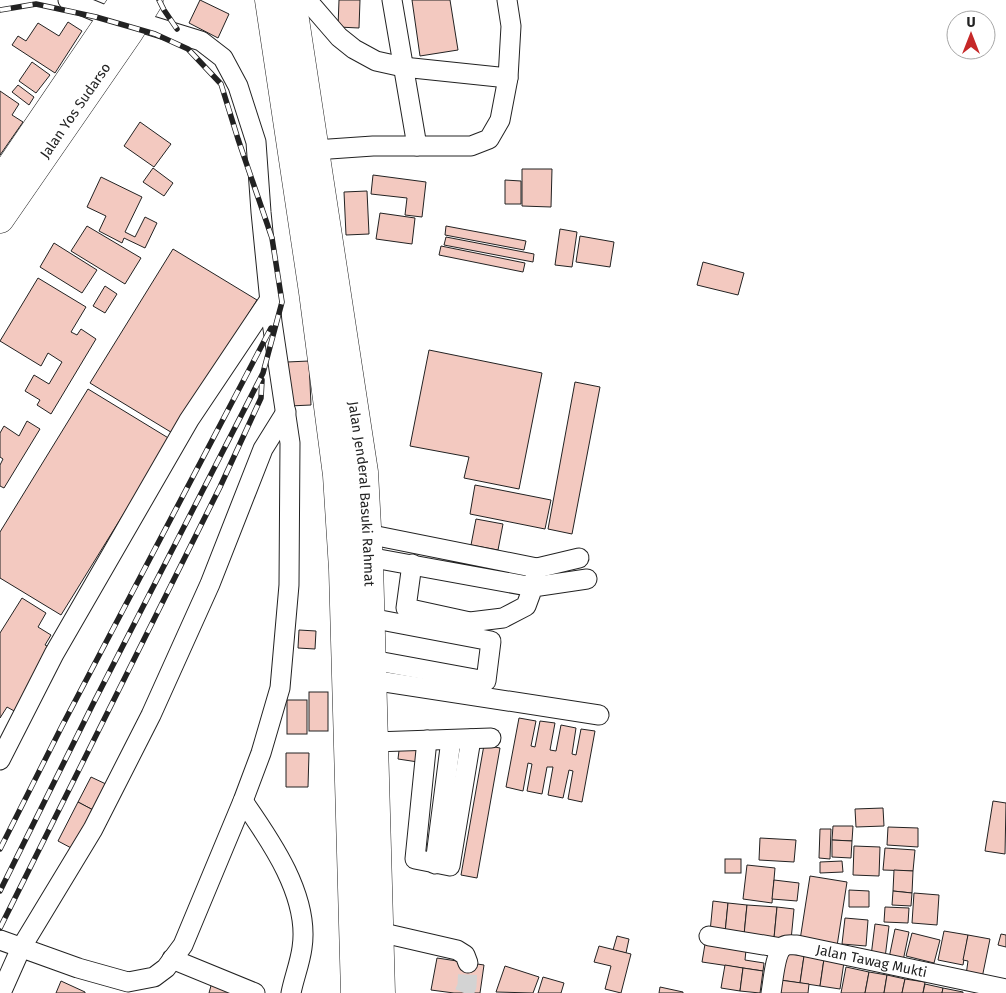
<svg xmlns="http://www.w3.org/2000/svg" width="1006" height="993" viewBox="0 0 1006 993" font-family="'Fira Sans',sans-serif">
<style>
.building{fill:#f3c9c0;stroke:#222}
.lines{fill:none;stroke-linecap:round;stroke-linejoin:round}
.minor-tunnel{stroke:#d3d3d3;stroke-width:19;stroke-dasharray:19 9;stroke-linecap:butt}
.minor-casing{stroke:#222;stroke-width:21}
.highway-casing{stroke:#222;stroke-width:29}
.minor{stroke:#fff;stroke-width:19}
.highway{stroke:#fff;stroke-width:28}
.rail-casing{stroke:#222;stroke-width:5.5}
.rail{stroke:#fff;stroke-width:4;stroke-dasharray:11;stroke-linecap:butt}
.labels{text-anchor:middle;stroke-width:4;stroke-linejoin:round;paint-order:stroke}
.street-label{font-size:14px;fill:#222;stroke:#fff}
</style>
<rect width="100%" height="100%" fill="#fff"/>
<!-- building -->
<g class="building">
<polygon points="200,0 229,14 218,38 189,23"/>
<polygon points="339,0 360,0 359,28 338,27"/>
<polygon points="412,0 450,0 458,50 420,56"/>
<polygon points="68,22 82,31 55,73 12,45 18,36 26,41 38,23 59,36"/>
<polygon points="32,62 50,75 36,93 19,81"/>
<polygon points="18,85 34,97 29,105 12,92"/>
<polygon points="0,91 19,104 12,115 23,122 0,155"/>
<polygon points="140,122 171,144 154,167 124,146"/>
<polygon points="153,168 173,183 164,196 143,182"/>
<polygon points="522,169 552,169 551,207 522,206"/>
<polygon points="373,175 426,182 422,217 405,215 407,198 371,194"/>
<polygon points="101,177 142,197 125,232 135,237 145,217 157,223 145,248 124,238 122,243 99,231 106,216 87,207"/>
<polygon points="505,180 521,181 521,204 505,204"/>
<polygon points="367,191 369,234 346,235 344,192"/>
<polygon points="380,213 415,218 412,244 376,239"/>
<polygon points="87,226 141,258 125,284 71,251"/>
<polygon points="446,226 526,241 524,250 445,235"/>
<polygon points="560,229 577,232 572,267 555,265"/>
<polygon points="580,236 614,242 610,267 576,262"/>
<polygon points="446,237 534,254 533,262 444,245"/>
<polygon points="54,243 97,270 82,293 40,267"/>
<polygon points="441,246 525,263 523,272 439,255"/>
<polygon points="173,249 257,300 174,434 90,383"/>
<polygon points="703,262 744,273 738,295 697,285"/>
<polygon points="38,278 86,307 71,332 77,335 81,329 96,339 51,414 37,405 40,400 25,391 34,375 49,384 62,362 48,353 41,366 0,341"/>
<polygon points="105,286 117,294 105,313 93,306"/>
<polygon points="429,350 542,373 519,489 464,478 469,457 410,446"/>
<polygon points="309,361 311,405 289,406 287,362"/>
<polygon points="575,382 600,387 572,534 548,529"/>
<polygon points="88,389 170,439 61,615 0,578 0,532"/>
<polygon points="27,421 40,429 4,488 0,486 0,465 3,459 0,457 0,433 4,426 19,436"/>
<polygon points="475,485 551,500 545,529 470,514"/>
<polygon points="476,519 503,524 498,550 471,545"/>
<polygon points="22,598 46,613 38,627 51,635 45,645 55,650 16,712 7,707 0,718 0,633"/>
<polygon points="299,630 316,631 315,649 298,648"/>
<rect x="309" y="692" width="19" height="39"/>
<rect x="287" y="700" width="20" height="34"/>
<polygon points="519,718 536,721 531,746 535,747 540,721 555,723 550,750 556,751 561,725 576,728 572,754 576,755 581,729 595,731 582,802 568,799 573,771 569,770 563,798 548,795 553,767 547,767 542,794 527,791 532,764 528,763 523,791 506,787"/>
<polygon points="401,734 422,737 418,762 398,759"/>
<polygon points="484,745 500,748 477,878 461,875"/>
<polygon points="286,753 309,753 308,787 286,787"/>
<polygon points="91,777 108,785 95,811 78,802"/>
<polygon points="993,801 1006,803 1005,854 985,851"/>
<polygon points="78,802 95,811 75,850 58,841"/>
<polygon points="883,808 884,826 856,827 855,809"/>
<polygon points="833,826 853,826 852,841 832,840"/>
<polygon points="888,827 918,828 918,847 887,845"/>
<polygon points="820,829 831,829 830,859 819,858"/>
<polygon points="760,838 796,840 794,862 759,860"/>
<polygon points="832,840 852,841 851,858 832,857"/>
<polygon points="854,846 880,847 879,876 853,875"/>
<polygon points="885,848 915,850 913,871 883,870"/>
<rect x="725" y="859" width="16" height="14"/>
<polygon points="842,861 843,872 820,873 820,862"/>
<polygon points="747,865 775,868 772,903 743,899"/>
<polygon points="894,870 913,871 912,893 893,891"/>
<polygon points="810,876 847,882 837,946 800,940"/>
<polygon points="774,880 799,883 797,901 772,899"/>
<polygon points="849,890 869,891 869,907 849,907"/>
<polygon points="893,891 912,893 911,906 892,905"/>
<polygon points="914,893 939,895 937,925 912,923"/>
<polygon points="713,901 728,903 725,933 710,932"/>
<polygon points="728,903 747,905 744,935 725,933"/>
<polygon points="747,905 777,907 774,938 744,935"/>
<polygon points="777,907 794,909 791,940 774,938"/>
<polygon points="885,907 909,908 908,923 884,922"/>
<polygon points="845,918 868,920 866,946 842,944"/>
<polygon points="875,924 889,926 885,958 871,956"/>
<polygon points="895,929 909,932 903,961 889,958"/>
<polygon points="944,931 968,935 963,965 938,960"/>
<polygon points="912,933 940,940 934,963 906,956"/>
<polygon points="1001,934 1006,935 1006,947 998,945"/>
<polygon points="968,935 990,939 982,978 966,975 968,961 963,960"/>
<polygon points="617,936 629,939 626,953 613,950"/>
<polygon points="705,944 746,950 745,960 764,963 763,971 702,962"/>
<polygon points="599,946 631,954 621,993 605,989 611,966 594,962"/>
<polygon points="784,953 804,956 800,983 780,980"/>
<polygon points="804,956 824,959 820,986 800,983"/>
<polygon points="437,958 484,965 480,993 454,993 431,990"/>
<polygon points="824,959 844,962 840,989 820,986"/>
<polygon points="725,965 743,968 740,991 721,988"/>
<polygon points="505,966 539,977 533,993 496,992"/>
<polygon points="846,967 869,972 865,993 841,993"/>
<polygon points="743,968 763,971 760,993 740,991"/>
<polygon points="869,972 887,975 884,993 865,993"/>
<polygon points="887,975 905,979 902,993 884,993"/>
<polygon points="543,977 564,983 561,993 538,993"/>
<polygon points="905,979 925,982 923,993 902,993"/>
<polygon points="780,980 809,984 808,993 778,993"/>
<polygon points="61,981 85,992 85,993 56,993"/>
<polygon points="212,982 246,993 209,993"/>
<polygon points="925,984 943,988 942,993 923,993"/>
<polygon points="660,987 683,992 683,993 659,993"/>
<polygon points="943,988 963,992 963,993 942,993"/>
</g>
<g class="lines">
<!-- minor-tunnel -->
<polyline class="minor-tunnel" points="464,993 467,986 468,963"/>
<!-- minor casing -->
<g class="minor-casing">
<g id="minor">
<polyline points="307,0 339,37 354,49 376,61 403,67 508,78"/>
<polyline points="392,0 417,146"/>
<polyline points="303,153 315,150 373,146 471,146 489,139 500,120 508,78 511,26 507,0"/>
<polyline points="367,534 537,568 533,587 368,557"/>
<polyline points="412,564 406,608 470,622 503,618 526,606 533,587 587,579"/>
<polyline points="537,568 579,558"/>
<polyline points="370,618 491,641 486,681 372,660"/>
<polyline points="372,680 599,715"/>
<polyline points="427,740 415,859 450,866 471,739"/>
<polyline points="374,742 491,738"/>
<polyline points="0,760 54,654 189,420 270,299"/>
<path d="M243,801C271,841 310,897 302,948C300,963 294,978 291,993"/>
<polyline points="435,864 451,740"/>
<polyline points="379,932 457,950 465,955 468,963"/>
<polyline points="709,936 782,948"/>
<polyline points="0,940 78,968 128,982 154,977 166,968 183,945 243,801 261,753 280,688 289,585 290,443 272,322 261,212 256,142 238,86 223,58 201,41 136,21 112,18 68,0"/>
<polyline points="172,959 255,993"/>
<polyline points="1,993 21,948 93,829 151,715 210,584 263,449 286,412"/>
<path id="s1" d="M771,993C773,982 775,952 784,946C788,944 792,945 797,945L1006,989"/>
</g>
</g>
<!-- highway casing -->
<g class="highway-casing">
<g id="highway">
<polyline points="269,0 313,292 337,475 343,569 355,993"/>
<path id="s2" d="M292,0L364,472L369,564L381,993"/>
<polyline points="0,182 124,0"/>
<path id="s3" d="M0,219L130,31L149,0"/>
</g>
</g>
<!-- minor -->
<use href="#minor" class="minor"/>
<!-- highway -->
<use href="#highway" class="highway"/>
<!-- rail casing -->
<g class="rail-casing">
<g id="rail">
<polyline points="159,0 164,10 177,29"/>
<polyline points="0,10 36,4 96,17 155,34 188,49 221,84 238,139 272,238 282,302 263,373 93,704 0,891"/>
<polyline points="0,849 62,726 271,328"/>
<polyline points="0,928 220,487 261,398 262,380"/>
</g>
</g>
<!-- rail -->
<use href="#rail" class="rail"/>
</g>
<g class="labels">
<!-- street labels -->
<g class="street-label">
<text dy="5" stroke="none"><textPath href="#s3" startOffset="132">Jalan Yos Sudarso</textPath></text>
<text dy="5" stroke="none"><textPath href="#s2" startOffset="499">Jalan Jenderal Basuki Rahmat</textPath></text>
<text dy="5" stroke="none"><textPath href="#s1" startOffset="139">Jalan Tawag Mukti</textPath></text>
</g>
</g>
<!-- north arrow -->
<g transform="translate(971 35)"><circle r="24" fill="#ffffff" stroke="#a7a7a7"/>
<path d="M0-4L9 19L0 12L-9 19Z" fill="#c62828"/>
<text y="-8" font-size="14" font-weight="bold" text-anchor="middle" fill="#222222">U</text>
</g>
</svg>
